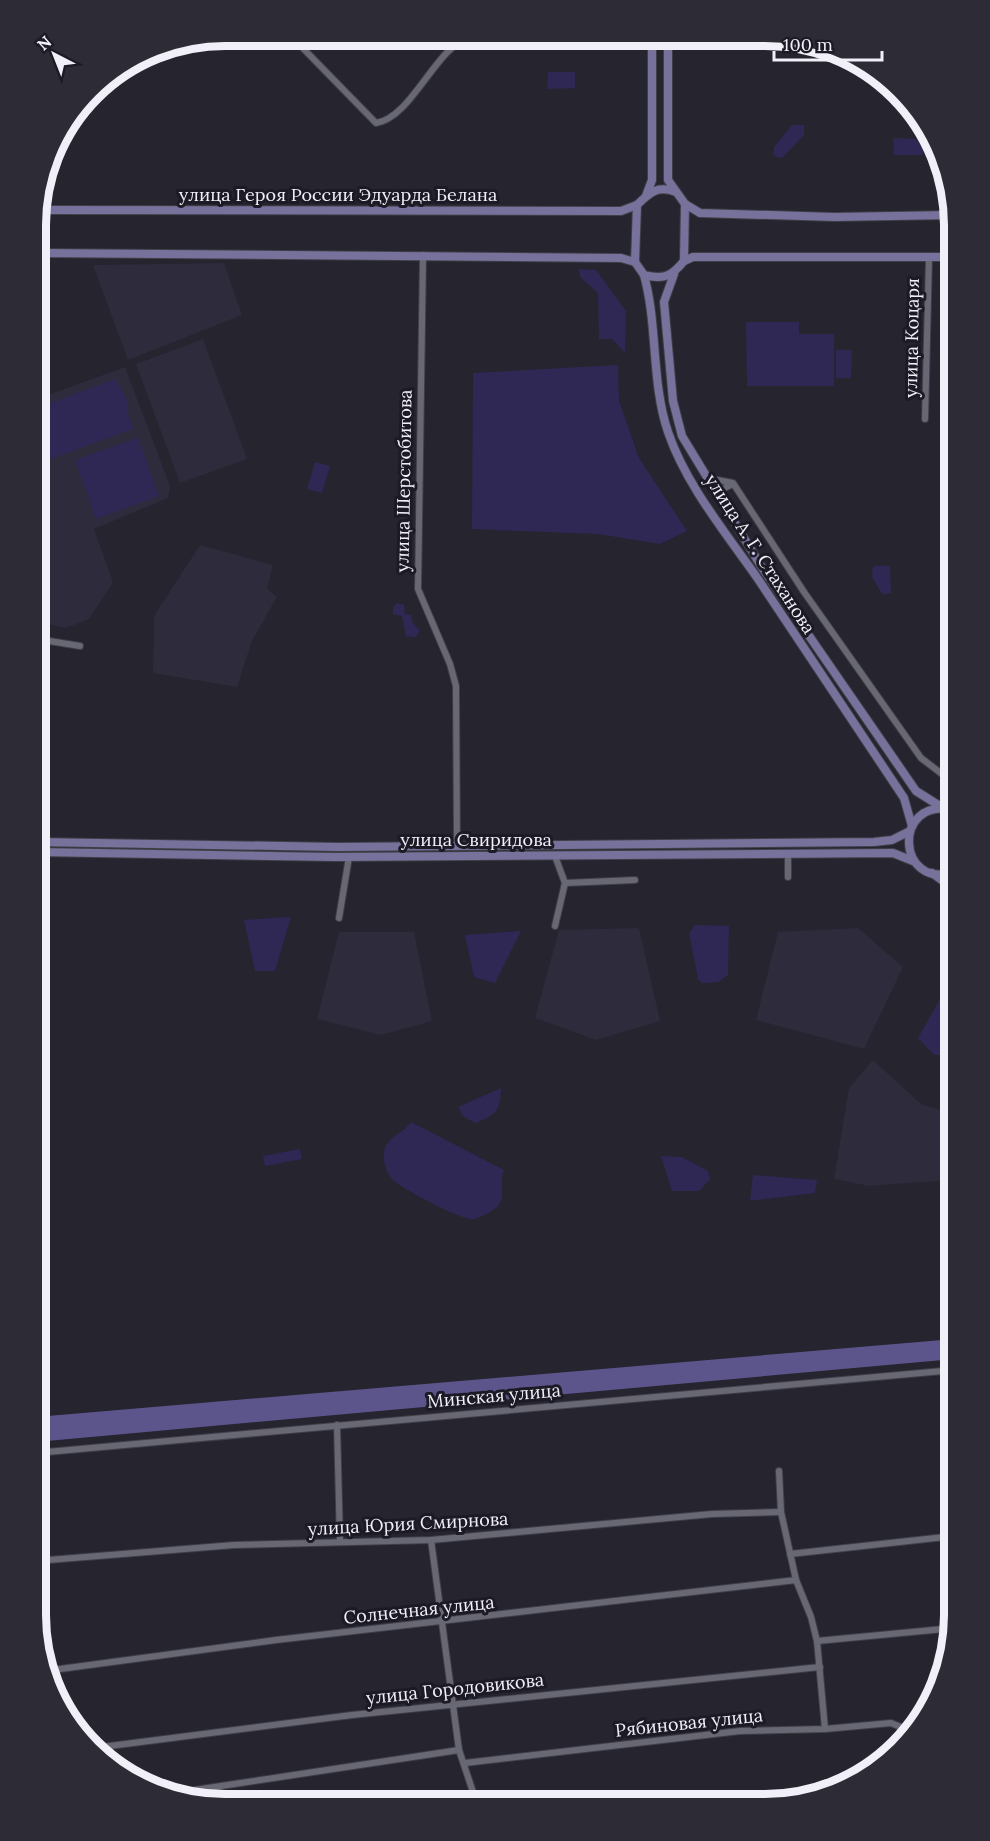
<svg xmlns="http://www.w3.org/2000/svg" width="990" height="1841" viewBox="0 0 990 1841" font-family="Lora,serif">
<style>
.built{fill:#2d2b3c}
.green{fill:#2f2854}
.forest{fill:#5c558b}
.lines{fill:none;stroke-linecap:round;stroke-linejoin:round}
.street-casing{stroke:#403f48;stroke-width:8}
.secondary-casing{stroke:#403f48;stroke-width:10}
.street{stroke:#686875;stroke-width:6}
.secondary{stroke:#77729c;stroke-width:8}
.labels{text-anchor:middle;stroke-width:6;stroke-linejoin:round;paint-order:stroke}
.street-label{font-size:18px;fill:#f1f0f8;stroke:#1b1a25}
.rim{fill:none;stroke:#f1f0f8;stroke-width:8}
</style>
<rect width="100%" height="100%" fill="#25242f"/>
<!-- built -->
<g class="built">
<polygon points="224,263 242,315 128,360 93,265"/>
<rect x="946" y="281" width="8" height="131"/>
<polygon points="203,339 247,459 180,483 136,364"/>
<polygon points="125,367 170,486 168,498 94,529 113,582 89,619 66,628 37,622 37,399"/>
<polygon points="200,545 273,565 267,589 277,597 252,641 237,687 153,673 154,616"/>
<polygon points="639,928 660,1021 596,1040 535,1018 559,930"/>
<polygon points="858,928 903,967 864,1049 756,1020 778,932"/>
<polygon points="339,932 414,932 432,1021 381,1035 317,1019"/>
<polygon points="873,1060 921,1104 941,1110 954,1122 954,1162 949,1180 869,1186 834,1179 849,1088"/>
</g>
<!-- green -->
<g class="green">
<polygon points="548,72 575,72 575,88 547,89"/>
<polygon points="792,125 804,125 804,135 783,157 778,158 773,154 774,147"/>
<polygon points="893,138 916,139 924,152 922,155 894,155"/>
<polygon points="579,269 596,270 626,311 625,353 612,339 599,339 598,293 580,277"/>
<polygon points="950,284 954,284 954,398 949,398"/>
<polygon points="746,322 799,322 799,334 834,334 834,386 747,386"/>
<polygon points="836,350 852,350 851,378 836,378"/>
<polygon points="618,365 619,401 639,458 687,531 660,544 598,534 472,529 473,373"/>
<polygon points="115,379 128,401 128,414 133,429 37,464 37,451 42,450 37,444 37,408"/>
<polygon points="138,438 159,496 96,519 75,460"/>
<polygon points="315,462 330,466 322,493 307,489"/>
<polygon points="873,566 890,566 891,593 882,594 872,577"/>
<polygon points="397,603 404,605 405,614 411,615 413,623 420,630 416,637 406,636 402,616 393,614 393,607"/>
<polygon points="291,917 275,971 255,971 244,920"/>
<polygon points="695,925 729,926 728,975 718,982 702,983 698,979 689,933"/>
<polygon points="521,931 495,983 474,977 465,935"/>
<polygon points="954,993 954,1045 940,1055 934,1055 918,1038 940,999"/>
<path d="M501,1088C501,1109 496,1116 475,1123L463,1116L458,1107Z"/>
<path d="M411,1122L504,1170C498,1182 507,1195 498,1206C493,1211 481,1218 474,1219C461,1221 406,1190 394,1181C387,1175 382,1161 384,1152C387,1136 403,1134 411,1122Z"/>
<polygon points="300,1149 302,1159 265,1166 263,1156"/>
<polygon points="661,1156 682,1157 708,1171 710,1179 699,1191 672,1191"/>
<polygon points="753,1175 817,1180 815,1193 750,1201"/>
</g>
<!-- forest -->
<polygon class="forest" points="954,1339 954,1359 36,1442 36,1417"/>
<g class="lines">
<!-- street casing -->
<g class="street-casing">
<g id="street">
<path d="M291,36L376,123C412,118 437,44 470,38"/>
<polyline points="222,37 274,36"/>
<polyline points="423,255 418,589 450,664 456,686 457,844"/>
<polyline points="925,419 929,257"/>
<polyline points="707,478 733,483 804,592 921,758 942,774 954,779"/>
<polyline points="714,493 733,484"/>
<polyline points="37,639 80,646"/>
<polyline points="555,856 565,883 555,926"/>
<polyline points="788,877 788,854"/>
<polyline points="565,883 635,880"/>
<polyline points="339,918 349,857"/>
<polyline points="37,919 44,938"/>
<polyline points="337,1425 340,1542"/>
<polyline points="36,1453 954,1370"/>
<polyline points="779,1471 781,1512 796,1580 811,1617 817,1641 825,1729"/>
<polyline points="431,1540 459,1750 477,1804"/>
<polyline points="790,1554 954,1536"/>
<polyline points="36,1561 234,1545 431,1540 712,1514 781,1512"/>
<polyline points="817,1641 954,1628"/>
<polyline points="45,1671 276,1640 796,1580"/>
<polyline points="94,1748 352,1715 820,1667"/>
<polyline points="465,1763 740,1731 825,1729 891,1723 908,1730 916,1729"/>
<polyline points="168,1794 459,1750"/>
</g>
</g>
<!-- secondary casing -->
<g class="secondary-casing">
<g id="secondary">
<path d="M668,39V180L685,204L684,261C672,276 664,280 644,275L635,262L637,205C650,192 658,185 676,192"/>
<polyline points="646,196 652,180 652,39"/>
<polyline points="685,204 700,213 834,217 952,215"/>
<polyline points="38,210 621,211 637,205"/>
<polyline points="38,253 621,258 635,262"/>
<polyline points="684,261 693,257 954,257"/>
<polyline points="674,274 664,302 673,401 682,436 761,566 916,791 943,808"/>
<path d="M644,275C658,326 651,382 668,432C686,485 726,533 758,579C807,652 855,725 904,798L912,826"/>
<polyline points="37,842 338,847 874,842 892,840 910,831"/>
<polyline points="37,852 335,857 893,853 913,861"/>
<path d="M954,872C897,891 891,796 954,810"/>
<polyline points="932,873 954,889"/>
</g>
</g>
<!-- street -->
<use href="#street" class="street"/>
<!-- secondary -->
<use href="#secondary" class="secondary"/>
</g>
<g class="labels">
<!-- street labels -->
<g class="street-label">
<text x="338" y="201">улица Героя России Эдуарда Белана</text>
<text transform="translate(912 338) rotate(-89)" y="6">улица Коцаря</text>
<text transform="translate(404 481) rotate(-89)" y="6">улица Шерстобитова</text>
<text transform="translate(760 554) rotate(57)" y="6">улица А. Г. Стаханова</text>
<text x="476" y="846">улица Свиридова</text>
<text transform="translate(494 1396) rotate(-5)" y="6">Минская улица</text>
<text transform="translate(408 1524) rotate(-3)" y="6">улица Юрия Смирнова</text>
<text transform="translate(419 1610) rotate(-6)" y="6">Солнечная улица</text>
<text transform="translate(455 1689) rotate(-6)" y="6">улица Городовикова</text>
<text transform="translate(689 1723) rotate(-6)" y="6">Рябиновая улица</text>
</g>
</g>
<!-- crop -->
<path d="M0 0H990V1841H0ZM225 46H765A179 179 0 0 1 944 225V1615A179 179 0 0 1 765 1794H225A179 179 0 0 1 46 1615V225A179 179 0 0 1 225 46Z" fill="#2c2b36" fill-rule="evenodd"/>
<path class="rim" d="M225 46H765A179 179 0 0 1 944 225V1615A179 179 0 0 1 765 1794H225A179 179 0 0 1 46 1615V225A179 179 0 0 1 225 46Z"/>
<!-- north arrow -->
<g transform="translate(54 54) rotate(318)" stroke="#1b1a25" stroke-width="4.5" paint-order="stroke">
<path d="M0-4.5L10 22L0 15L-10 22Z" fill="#f1f0f8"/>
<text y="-9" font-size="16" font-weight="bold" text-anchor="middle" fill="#f1f0f8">N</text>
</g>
<!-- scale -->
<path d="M774 51v9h108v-9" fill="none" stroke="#f1f0f8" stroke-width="3"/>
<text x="783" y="51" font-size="18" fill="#f1f0f8" stroke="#1b1a25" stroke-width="4.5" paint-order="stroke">100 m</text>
</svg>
